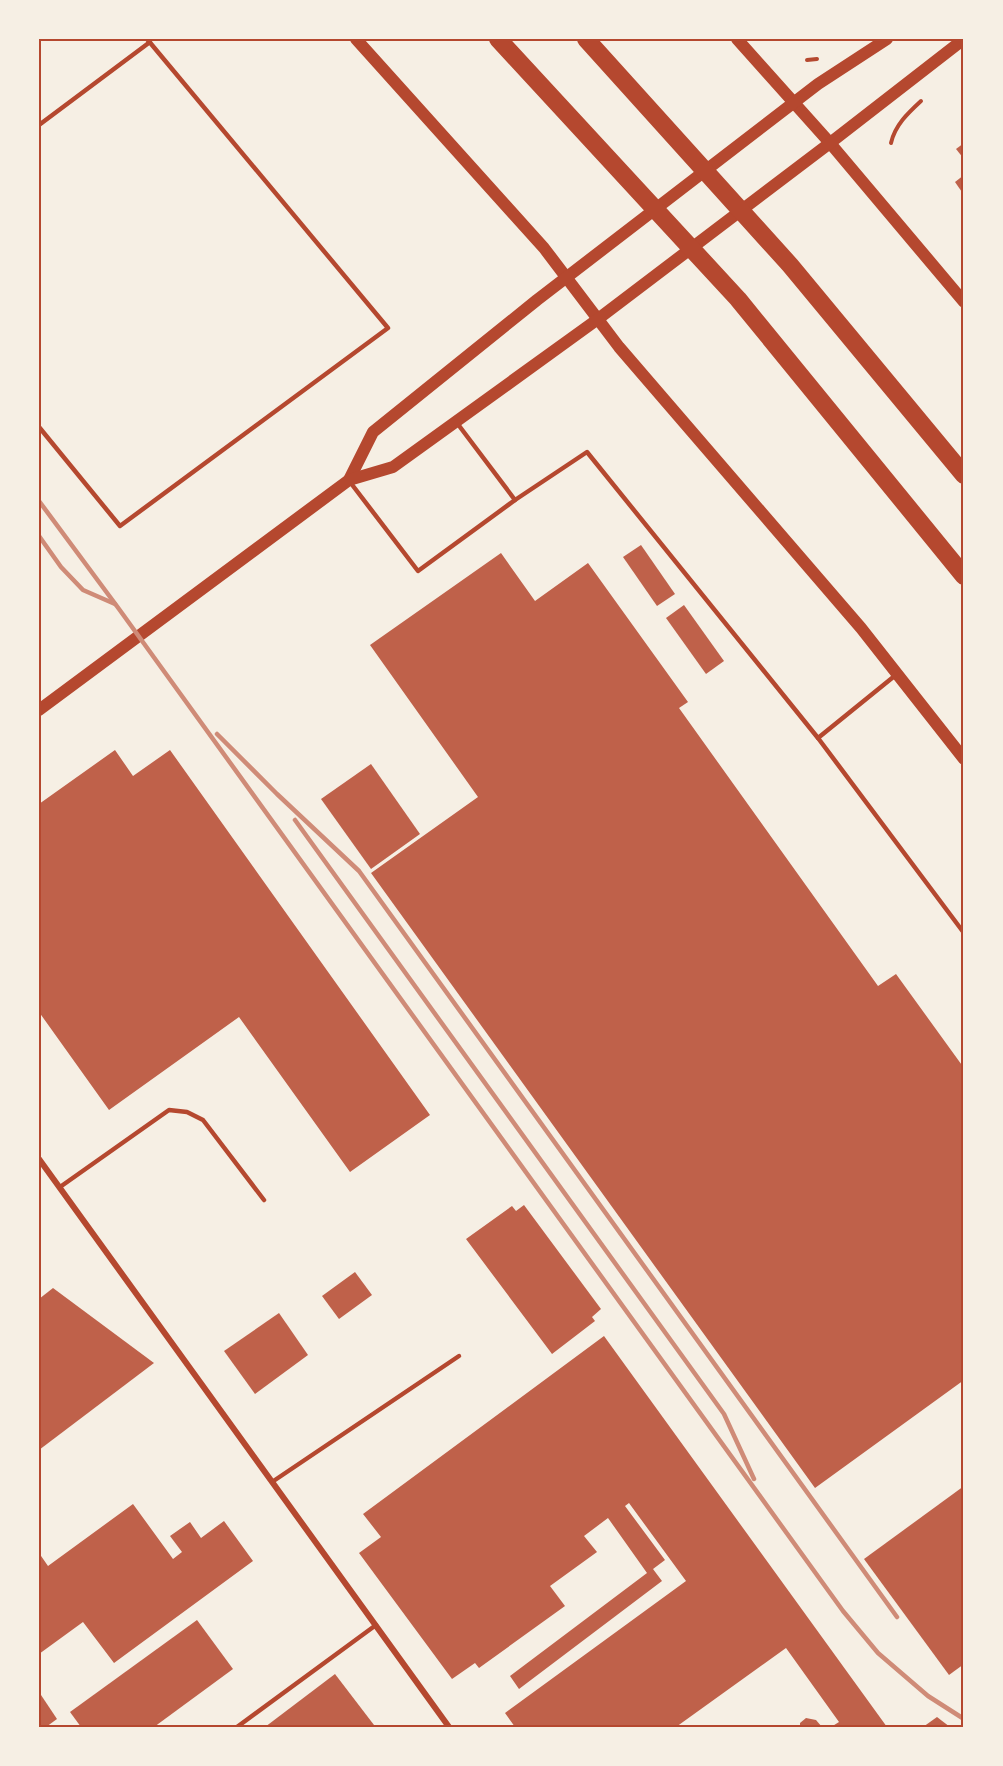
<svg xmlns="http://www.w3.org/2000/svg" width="1003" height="1766" viewBox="0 0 1003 1766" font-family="'Nunito Sans',sans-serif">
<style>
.building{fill:#bf614a}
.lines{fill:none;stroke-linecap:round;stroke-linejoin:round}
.path{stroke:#b5482f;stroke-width:4}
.service{stroke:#b5482f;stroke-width:4.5}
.minor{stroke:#b5482f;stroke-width:6}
.secondary{stroke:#b5482f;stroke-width:12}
.motorway{stroke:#b5482f;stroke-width:18}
.rail{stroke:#cf8b77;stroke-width:4.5}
.neatline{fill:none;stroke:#b5482f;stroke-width:2}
</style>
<rect width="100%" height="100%" fill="#f6efe4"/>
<!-- building -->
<g class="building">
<polygon points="964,143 964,159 956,149"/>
<polygon points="964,175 964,195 955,182"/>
<polygon points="641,545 675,594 657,606 623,557"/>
<polygon points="501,553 535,601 588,563 688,702 679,708 878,986 896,974 964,1068 964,1380 815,1488 371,873 478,797 370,645"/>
<polygon points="684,605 724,661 706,674 666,618"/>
<polygon points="115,750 133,776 170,750 430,1115 350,1172 239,1017 109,1110 39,1012 39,804"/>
<polygon points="371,764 420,834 371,869 321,799"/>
<polygon points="524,1205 601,1309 592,1317 595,1321 552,1354 466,1239 512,1206 516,1211"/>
<polygon points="355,1272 372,1295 339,1319 322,1296"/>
<polygon points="53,1288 154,1363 39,1450 39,1299"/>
<polygon points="279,1313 308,1355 255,1394 224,1351"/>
<polygon points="604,1336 887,1727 831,1727 839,1722 786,1648 676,1727 515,1727 505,1713 686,1581 629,1503 625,1506 665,1560 653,1569 662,1581 519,1689 510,1676 647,1573 608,1518 584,1536 597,1552 550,1586 565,1606 479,1668 475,1663 452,1679 359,1553 381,1537 363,1514"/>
<polygon points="964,1486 964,1664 949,1675 864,1559"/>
<polygon points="133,1504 173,1559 182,1552 170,1536 190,1522 201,1538 224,1521 253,1561 114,1663 83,1622 39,1654 39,1553 48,1566"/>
<polygon points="197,1620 233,1669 154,1727 81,1727 70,1712"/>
<polygon points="335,1674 374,1725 371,1727 265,1727"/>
<polygon points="39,1692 57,1719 46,1727 39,1727"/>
<polygon points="937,1717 950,1727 923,1727"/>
<polygon points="806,1718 816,1720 822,1727 800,1727 800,1723"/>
</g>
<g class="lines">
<!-- path -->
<g class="path">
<polyline points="807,60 817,59"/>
<path d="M891,143C895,125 908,113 921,101"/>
</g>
<!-- service -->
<g class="service">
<polyline points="39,125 150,42"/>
<polyline points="457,423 515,500"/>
<polyline points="39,427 120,526 388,328 147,39"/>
<polyline points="350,482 418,571 515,500 587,452 818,738 964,933"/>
<polyline points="818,738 897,674"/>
<polyline points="60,1187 169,1110 187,1112 203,1120 264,1200"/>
<polyline points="272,1482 459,1356"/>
<polyline points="237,1727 376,1625"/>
</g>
<!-- minor -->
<polyline class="minor" points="39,1159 449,1727"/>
<!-- secondary -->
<g class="secondary">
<polyline points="356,39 544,248 619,347 861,628 964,759"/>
<polyline points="737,39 830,143 964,302"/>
<polyline points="349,480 373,432 537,300 818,84 887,39"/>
<polyline points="39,710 349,480 393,467 598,319 830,143 964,39"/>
</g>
<!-- motorway -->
<g class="motorway">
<polyline points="498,39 738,299 964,576"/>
<polyline points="586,39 790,265 964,475"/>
</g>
<!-- rail -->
<g class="rail">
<polyline points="39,501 119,609 843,1611 878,1653 928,1696 964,1719"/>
<polyline points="39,536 61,567 83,590 115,604"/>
<polyline points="217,734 277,794 359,871 897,1617"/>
<polyline points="295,820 724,1414 754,1479"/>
</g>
</g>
<!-- border -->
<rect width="1003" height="1766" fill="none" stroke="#f6efe4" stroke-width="81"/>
<rect x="40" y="40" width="922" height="1686" class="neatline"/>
</svg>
